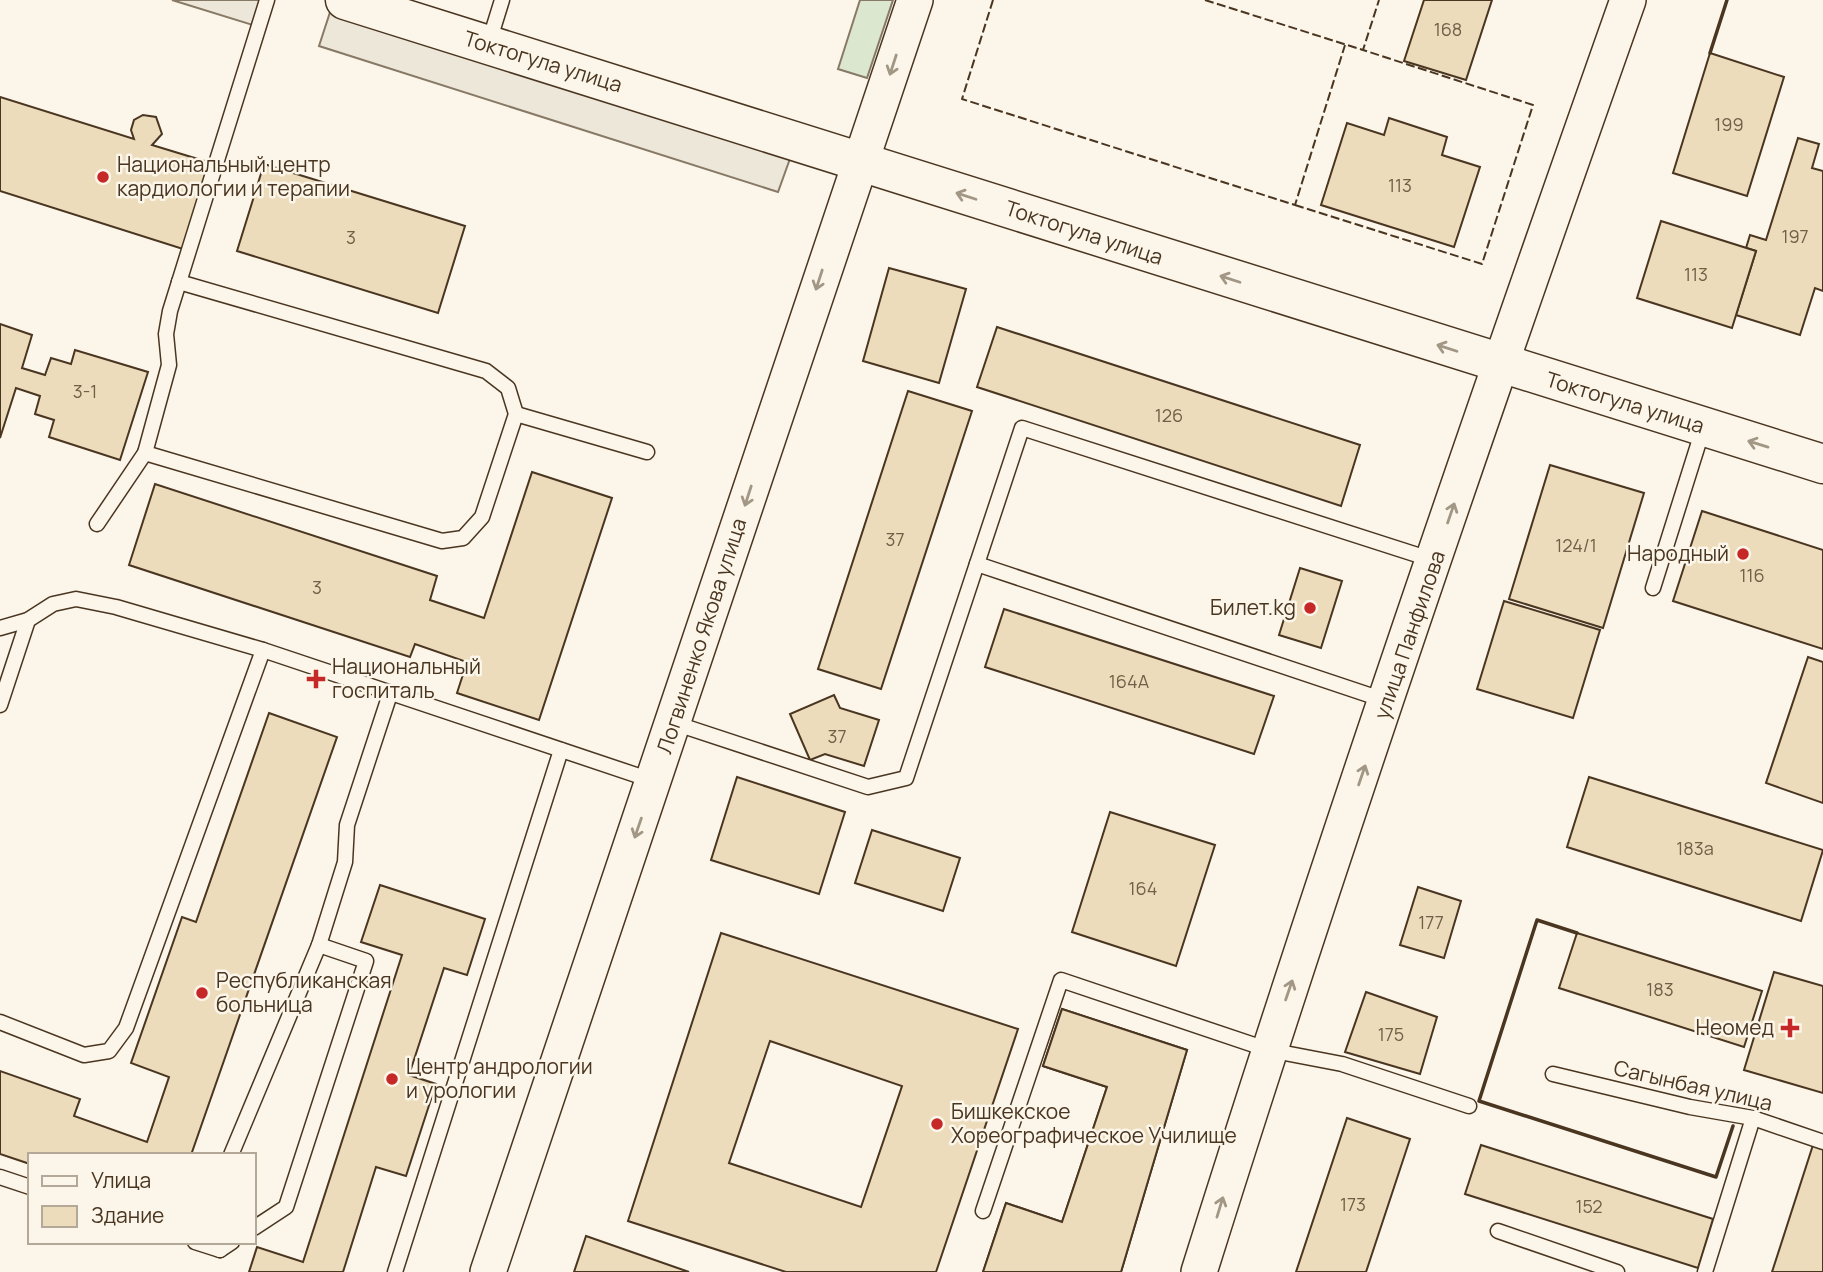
<svg xmlns="http://www.w3.org/2000/svg" width="1823" height="1272" viewBox="0 0 1823 1272" font-family="Manrope,sans-serif">
<style>
.green{fill:#dce7d0;stroke:#887966;stroke-width:2}
.parking{fill:#ede7d9;stroke:#887966;stroke-width:2}
.building{fill:#ecdcbc;stroke:#4a3520;stroke-width:2;fill-rule:evenodd}
.lines{fill:none;stroke-linecap:round;stroke-linejoin:round}
.service-casing{stroke:#4a3520;stroke-width:17}
.tertiary-casing{stroke:#4a3520;stroke-width:38}
.secondary-casing{stroke:#4a3520;stroke-width:41}
.service{stroke:#fbf6e9;stroke-width:14}
.tertiary{stroke:#fbf6e9;stroke-width:35}
.secondary{stroke:#fbf6e9;stroke-width:38}
.fence{stroke:#4a3520;stroke-width:2;stroke-dasharray:9 3.5;stroke-linecap:butt}
.wall{stroke:#4a3520;stroke-width:3.5}
.oneway{stroke:#a29684}
.poi-dot{fill:#c62828;stroke:#fbf6e9;stroke-width:2.5}
.labels{text-anchor:middle;stroke-width:5;stroke-linejoin:round;paint-order:stroke}
.number-label{font-size:18px;fill:#725f47}
.street-label{font-size:21px;fill:#4a3520;stroke:#fbf6e9}
.poi-label{font-size:21px;fill:#4a3520;stroke:#fbf6e9;text-anchor:start}
</style>
<rect width="100%" height="100%" fill="#fbf6e9"/>
<!-- green -->
<polygon class="green" points="860,0 893,0 867,78 838,69"/>
<!-- parking -->
<g class="parking">
<polygon points="172,0 267,0 259,27"/>
<polygon points="334,0 796,142 778,192 319,46"/>
</g>
<!-- building -->
<g class="building">
<polygon points="1424,0 1492,0 1466,80 1404,61"/>
<polygon points="1710,53 1784,77 1747,196 1673,173"/>
<polygon points="0,97 134,139 131,130 134,120 143,115 156,117 162,134 152,145 211,163 183,249 0,191"/>
<polygon points="1389,118 1447,137 1442,155 1480,167 1454,247 1321,205 1347,123 1384,135"/>
<polygon points="1798,138 1819,144 1812,168 1823,171 1823,291 1815,288 1800,335 1736,315 1756,251 1746,248 1750,235 1766,240"/>
<polygon points="264,164 465,226 438,313 237,251"/>
<polygon points="1661,221 1756,251 1732,328 1637,298"/>
<polygon points="889,268 966,289 939,383 863,361"/>
<polygon points="0,324 32,335 22,368 45,375 51,358 71,364 75,350 148,372 120,460 49,437 54,420 35,414 40,396 16,388 0,438"/>
<polygon points="997,327 1360,445 1341,506 977,387"/>
<polygon points="908,391 972,411 881,689 818,669"/>
<polygon points="1550,465 1644,493 1603,628 1509,599"/>
<polygon points="532,472 612,498 539,720 457,693 467,662 415,644 410,657 129,565 155,484 437,576 430,600 484,618"/>
<polygon points="1702,511 1823,550 1823,649 1673,601"/>
<polygon points="1300,568 1342,581 1321,648 1279,635"/>
<polygon points="1504,601 1600,630 1573,718 1477,689"/>
<polygon points="1004,609 1274,696 1254,754 985,667"/>
<polygon points="1808,657 1823,662 1823,803 1766,783"/>
<polygon points="834,695 840,708 879,720 864,766 825,754 810,760 790,714"/>
<polygon points="269,713 337,737 191,1155 30,1155 30,1164 0,1154 0,1071 80,1099 74,1116 147,1142 169,1077 131,1063 182,917 196,922"/>
<polygon points="737,777 845,812 819,894 711,860"/>
<polygon points="1589,777 1823,850 1801,921 1567,847"/>
<polygon points="1110,812 1215,845 1176,966 1072,932"/>
<polygon points="872,830 960,858 943,911 855,883"/>
<polygon points="380,885 485,919 467,975 444,968 409,1075 436,1084 406,1176 376,1167 343,1272 249,1272 257,1247 303,1262 402,955 361,942"/>
<polygon points="1418,887 1461,901 1444,958 1400,945"/>
<path d="M721,933L1018,1029L936,1272H786L628,1221ZM770,1041L902,1086L861,1207L729,1163Z"/>
<polygon points="1577,933 1762,991 1744,1047 1559,988"/>
<polygon points="1774,972 1823,986 1823,1093 1744,1070"/>
<polygon points="1366,992 1437,1017 1420,1074 1345,1052"/>
<polygon points="1062,1009 1187,1050 1121,1272 983,1272 1006,1203 1062,1222 1107,1087 1043,1066"/>
<polygon points="1062,1009 1187,1050 1121,1272 983,1272 1006,1203 1062,1222 1107,1087 1043,1066"/>
<polygon points="1347,1118 1410,1139 1366,1272 1296,1272"/>
<polygon points="1481,1145 1713,1219 1698,1268 1465,1194"/>
<polygon points="1813,1145 1823,1148 1823,1272 1772,1272"/>
<polygon points="586,1236 689,1272 574,1272"/>
</g>
<g class="lines">
<!-- service casing -->
<g class="service-casing">
<g id="service">
<polyline points="489,42 502,0"/>
<polyline points="516,414 647,452"/>
<polyline points="145,453 442,541 463,538 482,517 516,414 508,388 486,371 179,282"/>
<polyline points="97,524 145,453 169,365 166,334 170,311 267,0"/>
<polyline points="977,564 1384,700"/>
<polyline points="1653,588 1703,429"/>
<polyline points="0,628 28,620 53,604 76,599 116,607 263,650 654,781"/>
<polyline points="0,705 28,620"/>
<polyline points="674,723 868,787 906,778 1022,428 1433,560"/>
<polyline points="0,1022 84,1055 109,1051 126,1028 263,650"/>
<polyline points="1553,1074 1690,1107 1753,1118 1823,1142"/>
<polyline points="231,1155 319,945 345,862 347,825 390,694"/>
<polyline points="0,1177 30,1187"/>
<polyline points="983,1211 1061,980 1269,1050 1342,1064 1469,1106"/>
<polyline points="254,1228 286,1207 366,961 319,945"/>
<polyline points="1498,1231 1617,1272"/>
<polyline points="195,1242 220,1250"/>
<polyline points="220,1250 232,1242"/>
<polyline points="395,1272 561,750"/>
<polyline points="1705,1272 1753,1118"/>
</g>
</g>
<!-- tertiary casing -->
<g class="tertiary-casing">
<g id="tertiary">
<polyline points="488,1272 915,0"/>
<path d="M1199,1272C1333,845 1479,422 1628,0"/>
</g>
</g>
<!-- secondary casing -->
<g class="secondary-casing">
<polyline id="secondary" points="345,0 1823,464"/>
</g>
<!-- service -->
<use href="#service" class="service"/>
<!-- tertiary -->
<use href="#tertiary" class="tertiary"/>
<!-- secondary -->
<use href="#secondary" class="secondary"/>
<!-- fence -->
<g class="fence">
<polyline points="993,0 962,99 1295,205 1345,45"/>
<polyline points="1205,0 1363,50 1379,0"/>
<polyline points="1295,205 1482,264 1533,105 1363,50"/>
</g>
<!-- wall -->
<g class="wall">
<polyline points="1710,53 1727,0"/>
<polyline points="1577,933 1537,920 1479,1101 1716,1177 1733,1126"/>
</g>
</g>
<!-- one-way arrows -->
<defs><path id="oneway-shaft" d="M-6 0H5M1.5-3L5.5 0L1.5 3" fill="none" stroke-width="1.6" stroke-linecap="round" stroke-linejoin="round" transform="scale(1.75)"/></defs>
<g class="oneway">
<use href="#oneway-shaft" transform="translate(893 65) rotate(108)"/>
<use href="#oneway-shaft" transform="translate(966 196) rotate(-162)"/>
<use href="#oneway-shaft" transform="translate(1230 279) rotate(-162)"/>
<use href="#oneway-shaft" transform="translate(819 280) rotate(108)"/>
<use href="#oneway-shaft" transform="translate(1447 348) rotate(-162)"/>
<use href="#oneway-shaft" transform="translate(1758 444) rotate(-163)"/>
<use href="#oneway-shaft" transform="translate(748 496) rotate(108)"/>
<use href="#oneway-shaft" transform="translate(1451 513) rotate(-71)"/>
<use href="#oneway-shaft" transform="translate(1362 775) rotate(-71)"/>
<use href="#oneway-shaft" transform="translate(638 828) rotate(109)"/>
<use href="#oneway-shaft" transform="translate(1289 990) rotate(-71)"/>
<use href="#oneway-shaft" transform="translate(1220 1207) rotate(-73)"/>
</g>
<!-- markers -->
<g class="poi-dot">
<circle cx="103" cy="177" r="7"/>
<circle cx="1743" cy="554" r="7"/>
<circle cx="1310" cy="608" r="7"/>
<path d="M312.5 668.5h7v7h7v7h-7v7h-7v-7h-7v-7h7z"/>
<circle cx="202" cy="993" r="7"/>
<path d="M1786.5 1017.5h7v7h7v7h-7v7h-7v-7h-7v-7h7z"/>
<circle cx="392" cy="1079" r="7"/>
<circle cx="937" cy="1124" r="7"/>
</g>
<g class="labels">
<!-- number labels -->
<g class="number-label">
<text x="1448" y="36">168</text>
<text x="1729" y="131">199</text>
<text x="1400" y="192">113</text>
<text x="1795" y="243">197</text>
<text x="351" y="244">3</text>
<text x="1696" y="281">113</text>
<text x="85" y="398">3-1</text>
<text x="1169" y="422">126</text>
<text x="895" y="546">37</text>
<text x="1576" y="552">124/1</text>
<text x="1752" y="582">116</text>
<text x="317" y="594">3</text>
<text x="1129" y="688">164А</text>
<text x="837" y="743">37</text>
<text x="1695" y="855">183а</text>
<text x="1143" y="895">164</text>
<text x="1431" y="929">177</text>
<text x="1660" y="996">183</text>
<text x="1391" y="1041">175</text>
<text x="1353" y="1211">173</text>
<text x="1589" y="1213">152</text>
</g>
<!-- street labels -->
<g class="street-label">
<text transform="translate(543 62) rotate(17)" y="7">Токтогула улица</text>
<text transform="translate(1084 233) rotate(18)" y="7">Токтогула улица</text>
<text transform="translate(1625 403) rotate(17)" y="7">Токтогула улица</text>
<text transform="translate(1410 635) rotate(-71)" y="7">улица Панфилова</text>
<text transform="translate(702 636) rotate(-72)" y="7">Логвиненко Якова улица</text>
<text transform="translate(1693 1086) rotate(13)" y="7">Сагынбая улица</text>
</g>
<!-- poi labels -->
<g class="poi-label">
<text x="117" y="172">Национальный центр<tspan x="117" dy="24">кардиологии и терапии</tspan></text>
<text x="1729" y="561" text-anchor="end">Народный</text>
<text x="1296" y="615" text-anchor="end">Билет.kg</text>
<text x="332" y="674">Национальный<tspan x="332" dy="24">госпиталь</tspan></text>
<text x="216" y="988">Республиканская<tspan x="216" dy="24">больница</tspan></text>
<text x="1774" y="1035" text-anchor="end">Неомед</text>
<text x="406" y="1074">Центр андрологии<tspan x="406" dy="24">и урологии</tspan></text>
<text x="951" y="1119">Бишкекское<tspan x="951" dy="24">Хореографическое Училище</tspan></text>
</g>
</g>
<!-- legend -->
<rect x="28" y="1153" width="228" height="91" fill="#fbf6e9" stroke="#b4a999" stroke-width="2"/>
<rect x="42" y="1176" width="35" height="10" fill="#fbf6e9" stroke="#b4a999" stroke-width="2"/>
<text x="91" y="1188" font-size="21" fill="#4a3520">Улица</text>
<rect x="42" y="1206" width="35" height="21" fill="#ecdcbc" stroke="#b4a999" stroke-width="2"/>
<text x="91" y="1223" font-size="21" fill="#4a3520">Здание</text>
</svg>
